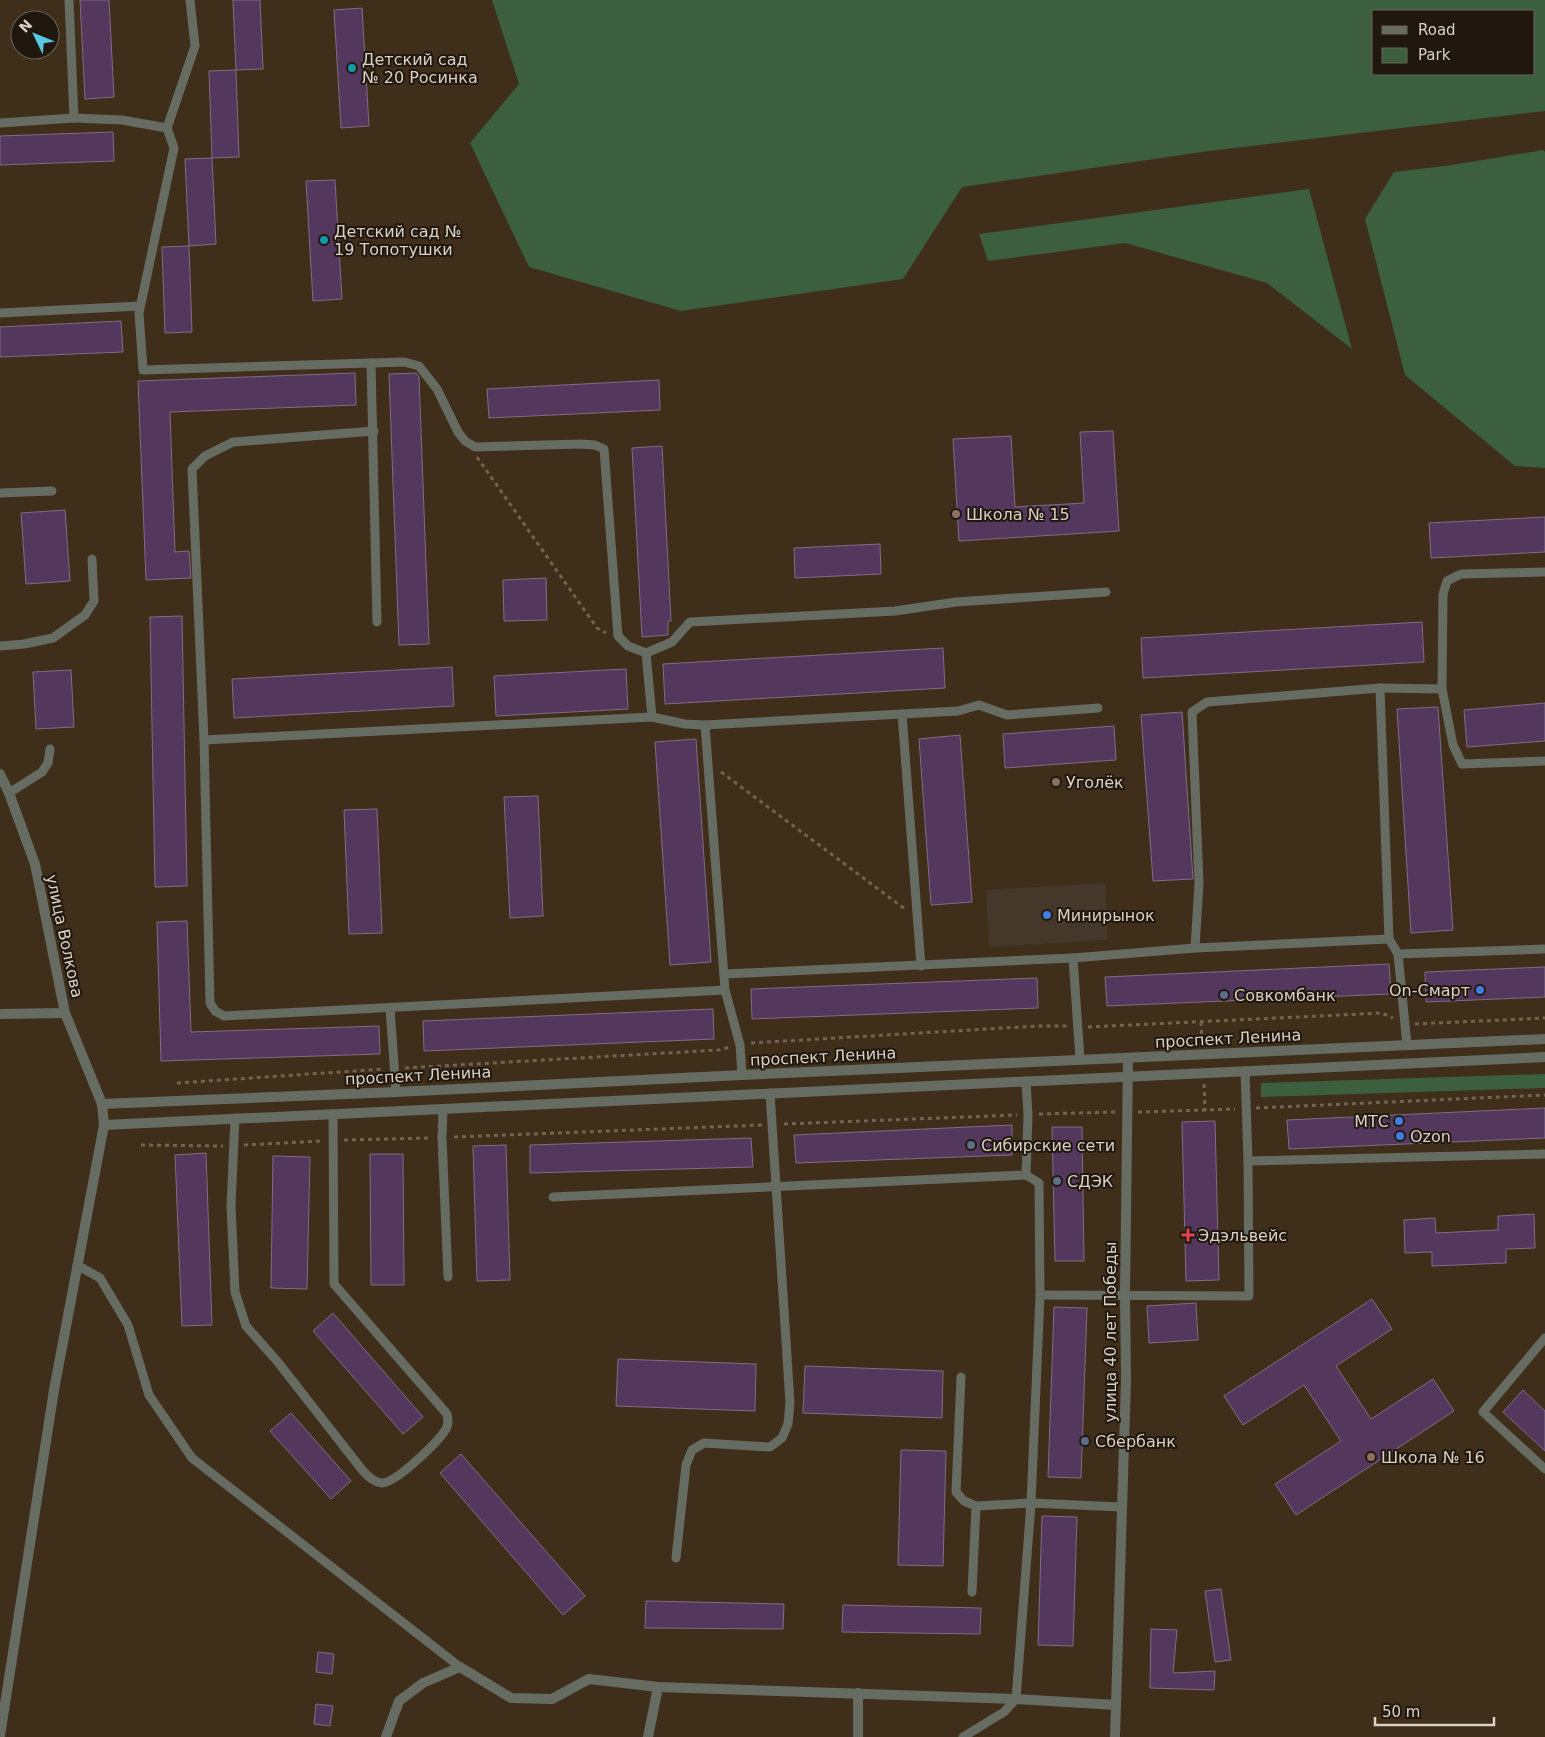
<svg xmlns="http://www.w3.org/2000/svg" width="1545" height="1737" viewBox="0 0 1545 1737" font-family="'DejaVu Sans',sans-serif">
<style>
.commercial{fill:#453729}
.green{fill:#3b5f3f;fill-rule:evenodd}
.building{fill:#53375d;stroke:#7f6e85}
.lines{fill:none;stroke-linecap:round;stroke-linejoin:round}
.path{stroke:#726352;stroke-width:3;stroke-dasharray:4 4;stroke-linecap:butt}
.lane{stroke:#666c61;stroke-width:9}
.street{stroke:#666c61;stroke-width:10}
.culture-dot{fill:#0f9aa8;stroke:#20180f;stroke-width:2}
.education-dot{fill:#8d6e63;stroke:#20180f;stroke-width:2}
.shop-dot{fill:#3f7fe0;stroke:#20180f;stroke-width:2}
.service-dot{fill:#5c6f8a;stroke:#20180f;stroke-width:2}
.health-dot{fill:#e0444e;stroke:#20180f;stroke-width:2}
.labels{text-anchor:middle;stroke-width:4;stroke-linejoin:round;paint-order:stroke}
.poi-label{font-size:16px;fill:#dbd0c4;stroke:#20180f;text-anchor:start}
.street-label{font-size:16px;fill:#dbd0c4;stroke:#20180f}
</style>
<rect width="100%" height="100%" fill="#3f2e1a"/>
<!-- commercial -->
<polygon class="commercial" points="1105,883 1108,940 989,947 986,890"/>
<!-- green -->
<g class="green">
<path d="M492,0H1545V111L1209,151L962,187L903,279L681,311L529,267L470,143L519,84ZM1534,11V74H1374V11Z"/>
<polygon points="1543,150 1545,152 1545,468 1515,466 1405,375 1365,219 1394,172 1452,165"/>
<polygon points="1309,189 1352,349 1267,283 1125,243 988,261 979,234"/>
<polygon points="1545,1074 1545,1088 1261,1097 1261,1083"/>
</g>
<!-- building -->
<g class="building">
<polygon points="80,0 109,0 114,97 85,99"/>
<polygon points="233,0 260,0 263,69 236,70"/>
<polygon points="362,8 369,126 341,128 334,10"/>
<polygon points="236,70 239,157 212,158 209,71"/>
<polygon points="113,132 114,161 0,165 0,136"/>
<polygon points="212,158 216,244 189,246 185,159"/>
<polygon points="335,180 342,299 313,301 306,181"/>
<polygon points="189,246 192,332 165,333 162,247"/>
<polygon points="121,321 123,352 0,357 0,327"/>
<polygon points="355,373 356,405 170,412 175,552 189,551 191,578 146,580 138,381"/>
<polygon points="416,373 419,377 429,644 399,645 389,374"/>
<polygon points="659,380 660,410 489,418 487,389"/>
<polygon points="1113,431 1119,531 959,541 953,439 1011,436 1015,507 1084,503 1080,432"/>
<polygon points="662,446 671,621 668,621 668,635 642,637 632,448"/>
<polygon points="65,510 70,581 26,584 21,513"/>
<polygon points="1545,517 1545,552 1431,558 1429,523"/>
<polygon points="880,544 881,574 795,578 794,548"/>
<polygon points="546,578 547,620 504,621 503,580"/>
<polygon points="182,616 187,886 155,887 150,617"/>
<polygon points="1422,622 1424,662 1143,678 1141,638"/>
<polygon points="943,648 945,688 665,704 663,664"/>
<polygon points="452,667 454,706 234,718 232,679"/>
<polygon points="626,669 628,709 496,716 494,676"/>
<polygon points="71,670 74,727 36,729 33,672"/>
<polygon points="1545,703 1545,741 1467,747 1464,710"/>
<polygon points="1438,707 1453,930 1411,933 1397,709"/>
<polygon points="1182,712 1193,879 1153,881 1141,715"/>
<polygon points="1114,726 1116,760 1005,768 1003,734"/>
<polygon points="960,735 972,902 931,905 919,739"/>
<polygon points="696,739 711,962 670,965 655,742"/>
<polygon points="538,796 543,916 510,918 504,797"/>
<polygon points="377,809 382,933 349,934 344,810"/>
<polygon points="187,921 191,1032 379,1026 380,1054 161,1061 157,922"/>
<polygon points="1389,964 1391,994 1107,1006 1105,977"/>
<polygon points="1545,967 1545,997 1426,1002 1425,972"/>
<polygon points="1037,978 1038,1008 752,1019 751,989"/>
<polygon points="713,1009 714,1039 424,1051 423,1021"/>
<polygon points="1545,1108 1545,1138 1289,1149 1287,1120"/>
<polygon points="1215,1121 1219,1280 1186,1281 1182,1122"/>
<polygon points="1012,1125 1012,1155 796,1163 794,1135"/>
<polygon points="1052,1127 1082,1127 1084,1261 1055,1261"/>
<polygon points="751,1138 753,1167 530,1173 530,1145"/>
<polygon points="506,1145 510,1280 477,1281 473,1146"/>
<polygon points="206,1153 212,1325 182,1326 175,1155"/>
<polygon points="370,1154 403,1154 404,1285 371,1285"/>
<polygon points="273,1156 310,1157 307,1289 271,1288"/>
<polygon points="1534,1214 1535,1248 1506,1249 1506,1263 1432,1266 1432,1252 1405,1253 1404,1220 1435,1218 1436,1233 1498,1230 1498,1216"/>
<polygon points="1372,1299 1392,1329 1336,1366 1371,1419 1433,1379 1454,1411 1296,1515 1275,1484 1341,1441 1304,1385 1243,1425 1224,1396"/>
<polygon points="1196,1303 1198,1340 1149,1343 1147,1306"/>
<polygon points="1054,1307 1087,1308 1081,1478 1048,1477"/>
<polygon points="333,1313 423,1417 403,1434 313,1331"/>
<polygon points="618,1359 756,1364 755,1411 616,1406"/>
<polygon points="805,1366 943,1371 942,1418 803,1413"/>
<polygon points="1523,1390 1545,1411 1545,1451 1503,1412"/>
<polygon points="291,1413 351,1481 331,1499 270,1431"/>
<polygon points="901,1450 946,1451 943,1566 898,1565"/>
<polygon points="461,1454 585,1596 563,1615 440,1473"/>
<polygon points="1042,1516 1077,1517 1073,1646 1038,1645"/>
<polygon points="1221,1589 1231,1660 1215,1662 1205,1591"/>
<polygon points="646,1601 784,1604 783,1629 645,1628"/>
<polygon points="843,1605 981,1608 980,1634 842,1632"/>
<polygon points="1151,1629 1177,1630 1173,1673 1215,1671 1214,1690 1150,1688"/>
<polygon points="318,1652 334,1654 332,1674 316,1672"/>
<polygon points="316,1704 333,1706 330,1726 314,1724"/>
</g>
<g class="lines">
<!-- path -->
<g class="path">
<polyline points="477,457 597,628 606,633"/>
<polyline points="721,772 905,909"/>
<polyline points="1201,1022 1202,1043"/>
<polyline points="1415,1024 1545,1018"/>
<polyline points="1088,1027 1382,1013 1393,1018"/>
<polyline points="751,1043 1038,1026 1067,1026"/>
<polyline points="405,1068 719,1050 730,1047"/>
<polyline points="177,1083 384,1069"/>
<polyline points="1204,1084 1205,1111"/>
<polyline points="1256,1108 1545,1095"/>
<polyline points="1138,1112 1235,1109"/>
<polyline points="1039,1114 1115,1112"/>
<polyline points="784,1124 1017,1115"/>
<polyline points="454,1137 762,1125"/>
<polyline points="344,1140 430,1138"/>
<polyline points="141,1145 223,1146"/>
<polyline points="244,1145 323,1141"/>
</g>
<!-- lane -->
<g class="lane">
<polyline points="69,0 74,118"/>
<polyline points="190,0 195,46 167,128 174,148 139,313 143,370 404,362 419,366 437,389 458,432 465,441 475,447 581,444 595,445 604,449 618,636 628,646 646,653 652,717 685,724 705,725"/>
<polyline points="0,123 74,118 122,120 167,128"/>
<polyline points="0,313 140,306"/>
<polyline points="371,363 377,622"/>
<polyline points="374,431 233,442 205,456 192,469 204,740 210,1003 215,1011 224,1016 725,990"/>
<polyline points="0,493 52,491"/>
<polyline points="0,646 24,644 53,638 85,615 94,601 92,559"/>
<polyline points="646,653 672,642 690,622 895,611 956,602 1106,592"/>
<polyline points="1380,688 1442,689 1443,594 1447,581 1461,574 1545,572"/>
<polyline points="1442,689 1453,745 1462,764 1545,761"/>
<polyline points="902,714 958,711 979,705 1007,715 1098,708"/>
<polyline points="204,740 652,717"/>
<polyline points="9,793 42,772 48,763 50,749"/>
<polyline points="1195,948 1199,883 1192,712 1207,702 1380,688 1389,939 1398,954"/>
<polyline points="724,974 1073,958"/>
<polyline points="390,1008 396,1092"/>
<polyline points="1407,1045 1398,954 1545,949"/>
<polyline points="1080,1059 1073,958 1195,948 1389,939"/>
<polyline points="742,1075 740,1045 725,990 705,725 902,714 921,966"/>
<polyline points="443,1109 442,1138 448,1277"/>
<path d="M235,1118L231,1205L235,1292L246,1326L277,1361L363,1471C368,1476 373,1482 382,1483C396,1483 439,1441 446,1429C449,1424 448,1419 447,1414L334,1284L333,1114"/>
<polyline points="1248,1161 1545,1154"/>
<polyline points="553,1197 1026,1175"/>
<polyline points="77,1265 100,1278 128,1325 149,1395 192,1458 460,1667"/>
<polyline points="1040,1295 1249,1296 1248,1161 1245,1071"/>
<polyline points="1545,1338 1483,1412 1545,1469"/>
<polyline points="961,1377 956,1492 964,1501 976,1506 1031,1503 1121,1507"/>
<polyline points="676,1558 686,1465 692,1450 704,1443 770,1447 782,1438 788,1424 790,1403 770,1093"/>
<polyline points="972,1592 976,1506"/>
<polyline points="963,1737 1004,1712 1016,1699 1031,1503 1040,1295 1039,1183 1026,1175 1028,1115 1026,1081"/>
</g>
<!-- street -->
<g class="street">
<polyline points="0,774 9,793 35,864 65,1013 102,1104 104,1125 54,1390 0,1736"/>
<polyline points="0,1014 65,1013"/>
<polyline points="102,1104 396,1092 742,1075 1545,1039"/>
<polyline points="104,1125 1545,1057"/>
<polyline points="858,1693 858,1737"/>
<polyline points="386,1737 399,1701 423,1683 460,1667 511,1698 552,1699 589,1679 658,1687 1016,1699 1116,1705"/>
<polyline points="648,1737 658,1687"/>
<polyline points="1115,1737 1126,1380 1125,1294 1128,1058"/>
</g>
</g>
<!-- markers -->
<g class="culture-dot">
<circle cx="352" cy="68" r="5"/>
<circle cx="324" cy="240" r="5"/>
</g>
<g class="education-dot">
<circle cx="956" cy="514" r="5"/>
<circle cx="1056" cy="782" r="5"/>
<circle cx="1371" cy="1457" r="5"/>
</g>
<g class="shop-dot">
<circle cx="1047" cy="915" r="5"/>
<circle cx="1480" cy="990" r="5"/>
<circle cx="1399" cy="1121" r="5"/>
<circle cx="1400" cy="1136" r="5"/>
</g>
<g class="service-dot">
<circle cx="1224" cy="995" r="5"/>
<circle cx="971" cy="1145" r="5"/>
<circle cx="1057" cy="1181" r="5"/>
<circle cx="1085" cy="1441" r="5"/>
</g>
<path class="health-dot" d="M1185.5 1227.5h5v5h5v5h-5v5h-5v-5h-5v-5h5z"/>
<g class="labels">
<!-- poi labels -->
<g class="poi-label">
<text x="362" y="65">Детский сад<tspan x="362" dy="18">№ 20 Росинка</tspan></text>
<text x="334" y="237">Детский сад №<tspan x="334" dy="18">19 Топотушки</tspan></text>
<text x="966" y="520">Школа № 15</text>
<text x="1066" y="788">Уголёк</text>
<text x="1057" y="921">Минирынок</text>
<text x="1470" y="996" text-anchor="end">On-Смарт</text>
<text x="1234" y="1001">Совкомбанк</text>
<text x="1389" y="1127" text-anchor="end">МТС</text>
<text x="1410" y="1142">Ozon</text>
<text x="981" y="1151">Сибирские сети</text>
<text x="1067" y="1187">СДЭК</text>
<text x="1198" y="1241">Эдэльвейс</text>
<text x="1095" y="1447">Сбербанк</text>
<text x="1381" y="1463">Школа № 16</text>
</g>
<!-- street labels -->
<g class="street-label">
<text transform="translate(65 936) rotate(78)" y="6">улица Волкова</text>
<text transform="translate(1228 1038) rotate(-3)" y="6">проспект Ленина</text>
<text transform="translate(823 1056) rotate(-3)" y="6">проспект Ленина</text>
<text transform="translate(418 1075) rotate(-3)" y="6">проспект Ленина</text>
<text transform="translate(1110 1332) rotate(-90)" y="6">улица 40 лет Победы</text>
</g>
</g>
<!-- legend -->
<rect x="1372" y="10" width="162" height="65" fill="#20180f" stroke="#6b6257"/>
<rect x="1382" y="26" width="25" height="8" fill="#666c61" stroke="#6b6257"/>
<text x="1418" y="35" font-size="15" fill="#dbd0c4">Road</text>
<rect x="1382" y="48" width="25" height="15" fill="#3b5f3f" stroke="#6b6257"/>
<text x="1418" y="60" font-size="15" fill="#dbd0c4">Park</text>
<!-- north arrow -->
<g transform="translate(35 35) rotate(313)"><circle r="24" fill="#20180f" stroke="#6b6257"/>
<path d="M0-4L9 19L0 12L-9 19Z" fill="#59c8e4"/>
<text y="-8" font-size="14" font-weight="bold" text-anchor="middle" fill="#dbd0c4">N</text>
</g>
<!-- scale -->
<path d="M1375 1717v8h119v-8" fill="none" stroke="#dbd0c4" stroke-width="2.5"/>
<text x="1382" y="1717" font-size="15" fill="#dbd0c4" stroke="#20180f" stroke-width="4" paint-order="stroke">50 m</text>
</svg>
